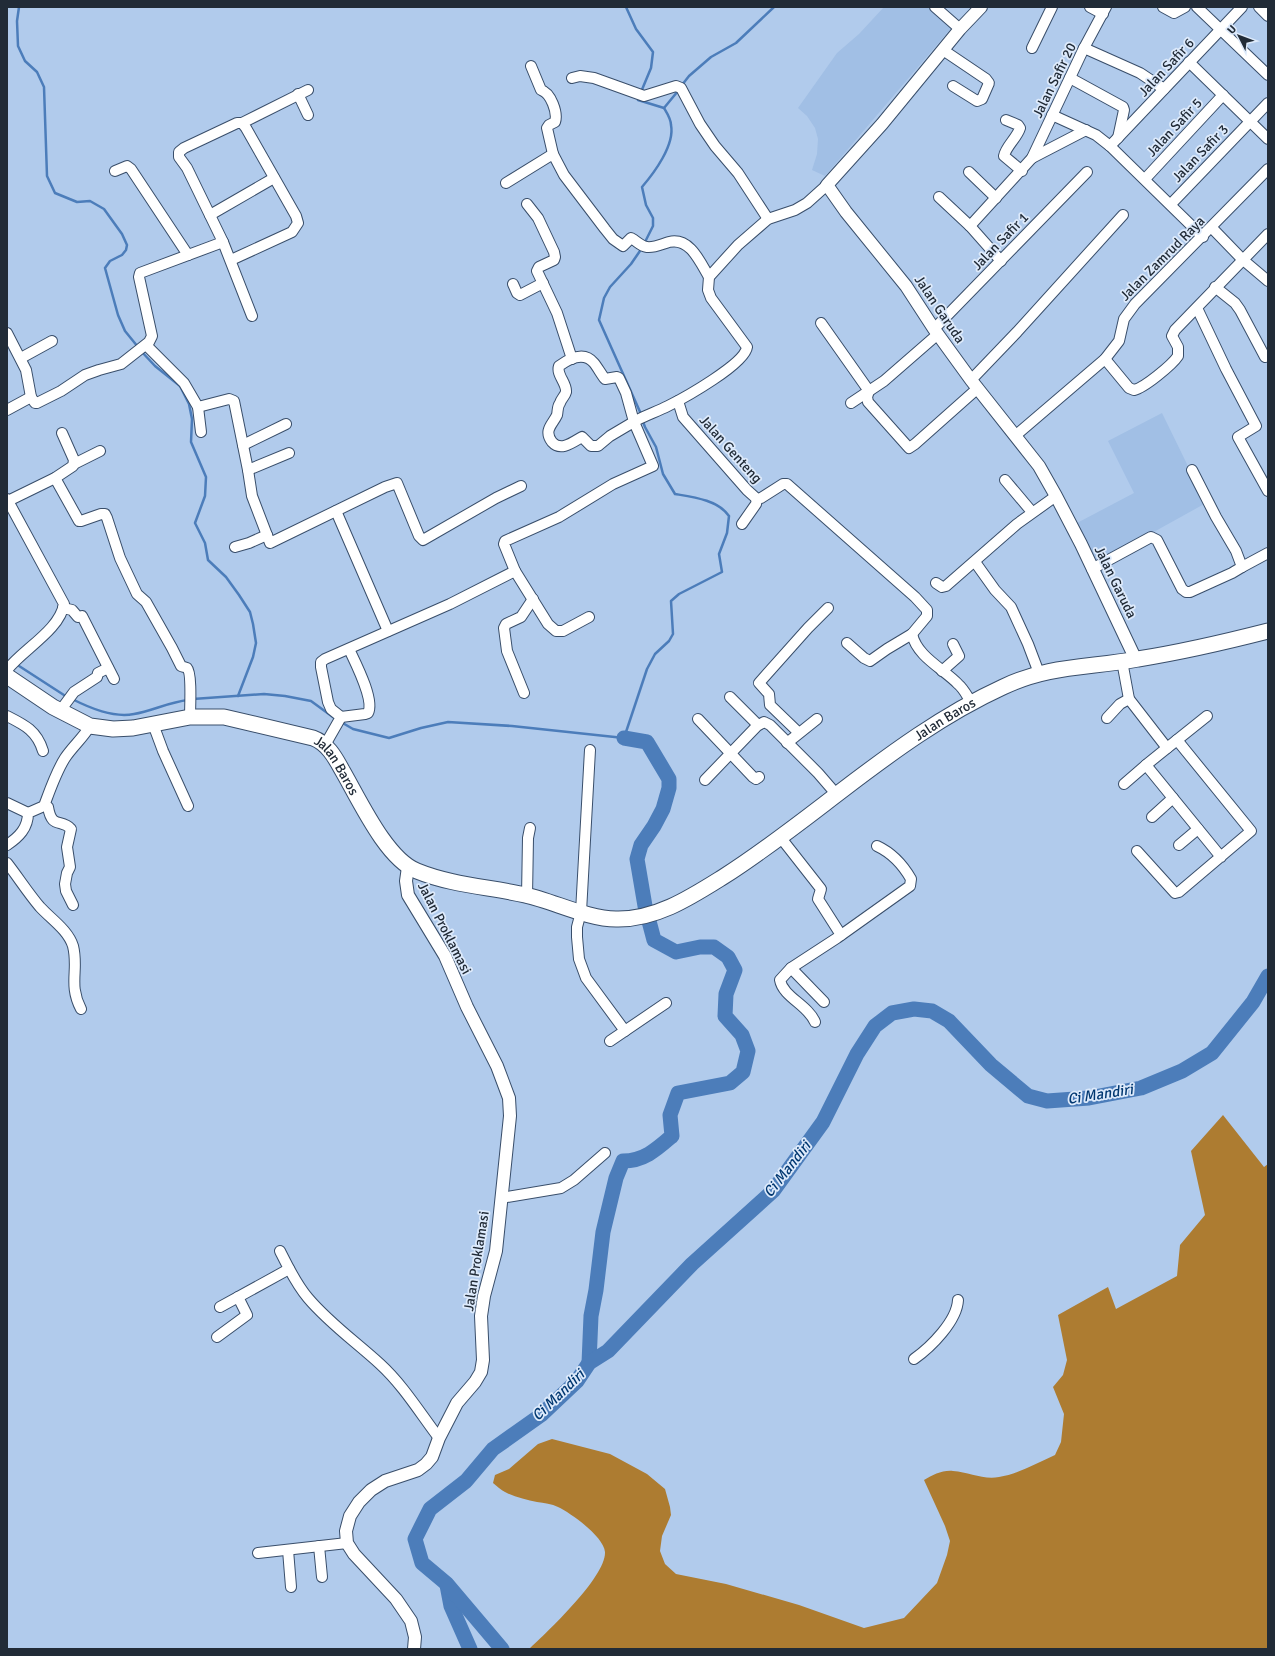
<svg xmlns="http://www.w3.org/2000/svg" width="1275" height="1656" viewBox="0 0 1275 1656" font-family="Signika,sans-serif">
<style>
.built{fill:#a1bfe5}
.forest{fill:#ad7c31}
.lines{fill:none;stroke-linecap:round;stroke-linejoin:round}
.stream{stroke:#4c7dba;stroke-width:2.5}
.river{stroke:#4c7dba;stroke-width:15}
.minor-casing{stroke:#394e6a;stroke-width:12}
.tertiary-casing{stroke:#394e6a;stroke-width:14}
.primary-casing{stroke:#394e6a;stroke-width:17}
.minor{stroke:#fff;stroke-width:10}
.tertiary{stroke:#fff;stroke-width:12}
.primary{stroke:#fff;stroke-width:15}
.labels{text-anchor:middle;stroke-width:3.5;stroke-linejoin:round;paint-order:stroke}
.street-label{font-size:14px;fill:#212b37;stroke:#ddeafb}
.water-label{font-size:15px;font-style:italic;fill:#003770;stroke:#ddeafb}
</style>
<rect width="100%" height="100%" fill="#b1cbec"/>
<!-- built -->
<g class="built">
<polygon points="884,7 931,7 953,26 825,176 812,170 817,154 818,139 815,128 807,116 798,108 837,53 859,34"/>
<polygon points="1162,413 1206,503 1096,564 1077,523 1134,493 1108,441"/>
</g>
<!-- forest -->
<path class="forest" d="M1223,1115L1264,1167L1268,1164V1649H529C547,1632 606,1577 605,1552C604,1537 571,1513 558,1507C552,1504 544,1503 537,1502C527,1500 514,1497 505,1492C501,1490 497,1486 493,1483L495,1475L509,1469L538,1444L552,1439L610,1454L647,1474L665,1489L670,1507L671,1515L662,1536L660,1551L665,1564L676,1574L726,1584L799,1605L864,1628L904,1618L937,1583L947,1555L950,1541L945,1526L924,1480C933,1475 942,1470 953,1471C969,1472 983,1480 999,1477C1018,1474 1037,1463 1055,1455L1061,1442L1064,1414L1053,1387L1063,1375L1067,1360L1058,1315L1108,1287L1116,1309L1177,1276L1180,1245L1205,1215L1191,1151Z"/>
<g class="lines">
<!-- stream -->
<g class="stream">
<polyline points="19,7 17,21 18,46 25,61 37,72 44,87 47,176 55,193 77,202 90,201 104,209 122,234 127,245 126,250 122,255 110,261 105,268 118,315 125,331 138,347"/>
<polyline points="626,7 636,29 653,52 651,68 641,92"/>
<polyline points="682,85 689,76 711,57 736,43 774,7"/>
<path d="M639,96L638,100L664,108C667,113 671,119 671,125C675,145 654,173 642,187L646,205L653,218V226L644,244"/>
<polyline points="664,108 678,91"/>
<polyline points="141,351 155,366 180,386 189,404 192,419 191,442 206,477 205,496 195,523 205,543 208,560 226,577 239,595 250,612 253,624 256,643 253,657 238,696"/>
<polyline points="641,414 599,320 604,298 610,287 631,264 642,248"/>
<polyline points="16,664 67,697"/>
<path d="M72,699C90,708 113,718 134,714C152,711 169,702 188,700"/>
<polyline points="193,699 264,694 285,696 311,701 337,720"/>
<path d="M341,722L353,729L389,738L421,728L448,722L512,726L624,738L647,669L655,654L669,641L673,634L671,601L679,594L722,572L719,554L727,533L729,516C718,500 693,497 675,494L663,474L656,447L645,427L642,419"/>
</g>
<!-- river -->
<g class="river">
<path d="M589,1363L591,1316L596,1290L603,1232L616,1178L623,1161C644,1161 657,1149 672,1136L670,1115L678,1093L730,1083L743,1072L748,1051L742,1035L725,1016L726,994L735,970L728,957L714,947H700L676,952L654,940L645,906L637,859L641,845L654,826L663,809L669,788V779L647,742L624,738"/>
<polyline points="447,1585 451,1606 470,1649"/>
<polyline points="502,1649 447,1584 422,1563 415,1539 430,1509 466,1481 493,1449 541,1415 577,1381 589,1363 608,1351 692,1264 773,1191 823,1122 857,1054 875,1026 892,1013 914,1009 932,1011 949,1021 991,1065 1028,1096 1047,1101 1089,1098 1141,1088 1182,1071 1212,1053 1253,1002 1268,976"/>
</g>
<!-- minor casing -->
<g class="minor-casing">
<g id="minor">
<polyline points="935,7 960,29"/>
<polyline points="1090,7 1103,14"/>
<polyline points="1163,7 1174,13 1185,7"/>
<polyline points="1197,7 1268,75"/>
<polyline points="1259,7 1268,16"/>
<polyline points="1032,48 1052,7"/>
<polyline points="1084,48 1140,73 1164,89"/>
<polyline points="943,50 986,79 989,83 982,99 977,101 953,86"/>
<polyline points="1189,62 1268,139"/>
<path d="M531,66L541,90C551,93 558,113 555,122L549,125L547,128L553,154L564,175L605,229L613,239L623,246L631,238C637,241 640,246 647,247C654,248 662,244 669,242C690,237 700,262 709,277"/>
<polyline points="572,78 580,76 594,78 644,96 676,86 681,88 700,124 715,146 738,173 768,219"/>
<polyline points="1070,78 1123,107 1124,110 1118,138"/>
<polyline points="298,94 308,115"/>
<polyline points="1052,115 1096,135 1110,146 1203,237"/>
<path d="M1006,120L1018,125L1020,128C1017,138 1006,146 1004,156L1022,171"/>
<polyline points="242,123 308,90"/>
<polyline points="1110,146 1242,7"/>
<polyline points="1032,158 1086,130"/>
<polyline points="115,171 127,166 131,169 188,255"/>
<polyline points="969,172 996,198"/>
<polyline points="1145,179 1223,95"/>
<polyline points="506,183 553,154"/>
<polyline points="939,197 970,226 1001,261"/>
<polyline points="527,204 538,218 554,252 555,257 554,260 539,267 537,271 557,313 572,359"/>
<polyline points="1171,204 1268,103"/>
<polyline points="210,215 274,178"/>
<polyline points="970,226 1032,158 1084,48 1106,7"/>
<polyline points="1212,228 1242,259 1268,281"/>
<polyline points="223,242 252,316"/>
<polyline points="513,284 517,293 520,295 543,283"/>
<polyline points="1215,287 1235,303 1240,310 1265,357"/>
<polyline points="1197,308 1226,369 1256,426 1238,437 1268,491"/>
<polyline points="821,323 869,391"/>
<polyline points="934,329 1087,172"/>
<polyline points="7,333 26,370 31,397 35,403 37,403 61,391 85,375 99,370 121,364 149,342 152,336 139,277 140,273 223,242 187,168 179,157 179,152 184,148 237,123 242,123 246,128 296,216 298,223 292,232 231,260"/>
<polyline points="146,345 184,383 198,407 201,432"/>
<polyline points="21,358 52,341"/>
<path d="M1105,359L1129,388L1134,390C1144,388 1172,365 1178,356V347L1172,336L1175,330L1268,234"/>
<polyline points="971,380 1017,332 1123,215"/>
<polyline points="869,391 867,397 868,402 909,448 915,444 978,388"/>
<polyline points="678,401 683,417 747,490 757,499"/>
<polyline points="851,403 884,381 938,334"/>
<polyline points="198,407 229,399 234,401 248,470 289,453"/>
<polyline points="7,410 31,397"/>
<polyline points="1015,436 1105,359 1119,341 1124,319 1135,304 1268,169"/>
<polyline points="243,445 286,424"/>
<polyline points="74,464 100,451"/>
<polyline points="248,470 252,496 270,543 385,487 397,483 419,536 423,540 496,498 521,486"/>
<path d="M55,478L79,521H81L101,514H105L107,518L120,558L137,594L146,602L172,648L181,666C183,667 185,667 187,668C192,673 190,709 190,717"/>
<polyline points="1005,480 1032,512"/>
<path d="M7,499L64,604C60,630 22,650 7,670"/>
<polyline points="757,499 761,498 783,484 787,484 915,597 927,610 927,616 912,634 887,649 870,661 864,658 847,643"/>
<polyline points="8,501 55,478 73,466 74,460 62,433"/>
<polyline points="336,511 388,631"/>
<polyline points="742,524 756,504 757,499"/>
<polyline points="235,547 249,543 267,535"/>
<polyline points="975,562 995,590 1011,607 1028,644 1039,673"/>
<polyline points="1242,567 1268,553"/>
<polyline points="1092,569 1151,537 1157,540 1182,589 1186,592 1190,592 1232,573 1242,567 1236,551 1216,517 1192,470"/>
<path d="M515,571L504,544L505,541L559,517L613,484L653,466L634,422L626,393L619,378L617,377L605,379C601,374 598,368 594,363C584,351 570,358 559,366C556,375 567,383 566,392C565,396 561,399 560,403C557,407 558,411 557,415C553,424 543,430 552,442C561,452 573,442 582,437L591,446H598L610,436L637,420C647,415 658,411 668,406C684,398 745,364 747,347L711,298L708,290L709,277L738,245L768,219L795,210L807,203L827,185"/>
<polyline points="936,583 942,587 946,586 1017,524 1056,496"/>
<polyline points="63,608 72,610 78,617 82,616 114,679"/>
<path d="M912,634C917,657 944,669 958,684C964,689 967,696 971,702"/>
<polyline points="1122,661 1129,699 1167,748"/>
<polyline points="942,671 959,656 953,644"/>
<polyline points="524,693 507,651 504,628 506,624 521,617 533,599"/>
<polyline points="730,697 758,725"/>
<polyline points="60,711 74,692 97,677 98,673 108,668"/>
<path d="M7,716C25,725 37,731 43,751"/>
<path d="M341,717L365,714L368,713C375,700 355,662 349,649"/>
<polyline points="1107,718 1120,704 1129,699"/>
<polyline points="698,719 753,777 756,779 759,777"/>
<polyline points="153,724 163,751 188,806"/>
<polyline points="798,732 770,705 769,694 759,683 808,628 828,608"/>
<polyline points="1177,740 1207,716"/>
<polyline points="787,743 817,719"/>
<polyline points="325,745 341,717 331,709 328,702 321,667 321,662 325,659 450,604 515,571 548,624 556,631 563,631 589,617"/>
<polyline points="590,750 581,912 577,927 577,937 579,959 586,978 625,1031"/>
<polyline points="705,780 757,726 764,722 770,725 818,773 837,795"/>
<polyline points="1124,784 1146,765"/>
<polyline points="7,803 28,813"/>
<path d="M44,806L48,807C52,830 61,818 71,829L67,847L70,867L67,873L65,884L66,891L73,905"/>
<polyline points="1152,817 1173,798"/>
<polyline points="781,838 821,889 818,899 841,935"/>
<path d="M7,845C19,837 28,828 28,813L44,806C50,790 56,772 65,758C73,746 83,738 90,726"/>
<polyline points="1179,845 1198,829"/>
<polyline points="1137,851 1175,893 1179,892 1251,831 1177,740 1146,765 1221,857"/>
<path d="M7,863C18,877 28,893 40,907C51,919 68,930 73,946C79,970 68,984 81,1009"/>
<polyline points="527,896 528,838 530,828"/>
<polyline points="791,968 824,1002"/>
<path d="M815,1022C808,1005 783,997 780,980L791,968L837,938L910,886L911,879C903,865 892,853 877,846"/>
<polyline points="610,1041 666,1003"/>
<polyline points="501,1198 561,1188 574,1180 605,1153"/>
<path d="M280,1251C288,1267 296,1284 308,1298C329,1323 356,1342 380,1364C403,1385 420,1413 439,1438"/>
<polyline points="220,1307 289,1269"/>
<polyline points="217,1337 247,1315 238,1297"/>
<path d="M914,1359C931,1347 957,1321 958,1300"/>
<polyline points="319,1546 322,1577"/>
<polyline points="288,1550 291,1587"/>
<polyline points="258,1553 347,1543"/>
</g>
</g>
<!-- tertiary casing -->
<g class="tertiary-casing">
<g id="tertiary">
<polyline points="981,7 960,29 882,124 827,185 846,212 906,286 934,329 971,380 1039,466 1056,496 1081,544 1136,660"/>
<polyline points="408,867 406,881 408,895 445,956 467,1007 497,1066 509,1098 510,1116 496,1251 484,1296 481,1316 483,1360 481,1372 475,1382 457,1403 439,1438 432,1457 426,1464 418,1470 385,1481 371,1490 359,1502 350,1516 346,1531 347,1543 354,1554 396,1599 411,1621 415,1637 414,1649"/>
</g>
</g>
<!-- primary casing -->
<g class="primary-casing">
<g id="primary">
<path id="s1" d="M7,676L53,707L90,726L113,729L133,728L190,717H224L313,738C327,743 335,757 342,770C359,799 386,859 417,871C451,885 490,887 525,895C553,901 588,919 616,919C656,920 691,897 723,877C764,851 802,821 840,792C891,753 944,714 1003,687C1049,665 1089,668 1138,659C1182,652 1225,642 1268,631"/>
</g>
</g>
<!-- minor -->
<use href="#minor" class="minor"/>
<!-- tertiary -->
<use href="#tertiary" class="tertiary"/>
<!-- primary -->
<use href="#primary" class="primary"/>
</g>
<g class="labels">
<!-- street labels -->
<g class="street-label">
<text transform="translate(1166 67) rotate(-47)" y="5">Jalan Safir 6</text>
<text transform="translate(1054 80) rotate(-64)" y="5">Jalan Safir 20</text>
<text transform="translate(1174 127) rotate(-47)" y="5">Jalan Safir 5</text>
<text transform="translate(1200 153) rotate(-46)" y="5">Jalan Safir 3</text>
<text transform="translate(1000 241) rotate(-46)" y="5">Jalan Safir 1</text>
<text transform="translate(1162 258) rotate(-45)" y="5">Jalan Zamrud Raya</text>
<text transform="translate(940 309) rotate(56)" y="5">Jalan Garuda</text>
<text transform="translate(731 449) rotate(48)" y="5">Jalan Genteng</text>
<text transform="translate(1116 582) rotate(64)" y="5">Jalan Garuda</text>
<text dy="5" stroke="none"><textPath href="#s1" startOffset="1090">Jalan Baros</textPath></text>
<text dy="5" stroke="none"><textPath href="#s1" startOffset="361">Jalan Baros</textPath></text>
<text transform="translate(445 928) rotate(63)" y="5">Jalan Proklamasi</text>
<text transform="translate(476 1261) rotate(-81)" y="5">Jalan Proklamasi</text>
</g>
<!-- water labels -->
<g class="water-label">
<text transform="translate(1100 1094) rotate(-9)" y="5">Ci Mandiri</text>
<text transform="translate(787 1169) rotate(-52)" y="5">Ci Mandiri</text>
<text transform="translate(558 1395) rotate(-44)" y="5">Ci Mandiri</text>
</g>
</g>
<!-- border -->
<rect width="1275" height="1656" fill="none" stroke="#212b37" stroke-width="16"/>
<!-- north arrow -->
<g transform="translate(1239 36) rotate(312)" stroke="#ddeafb" stroke-width="3" paint-order="stroke">
<path d="M0-3L7 15L0 10L-7 15Z" fill="#212b37"/>
<text y="-6" font-size="11" font-weight="bold" text-anchor="middle" fill="#212b37">U</text>
</g>
</svg>
